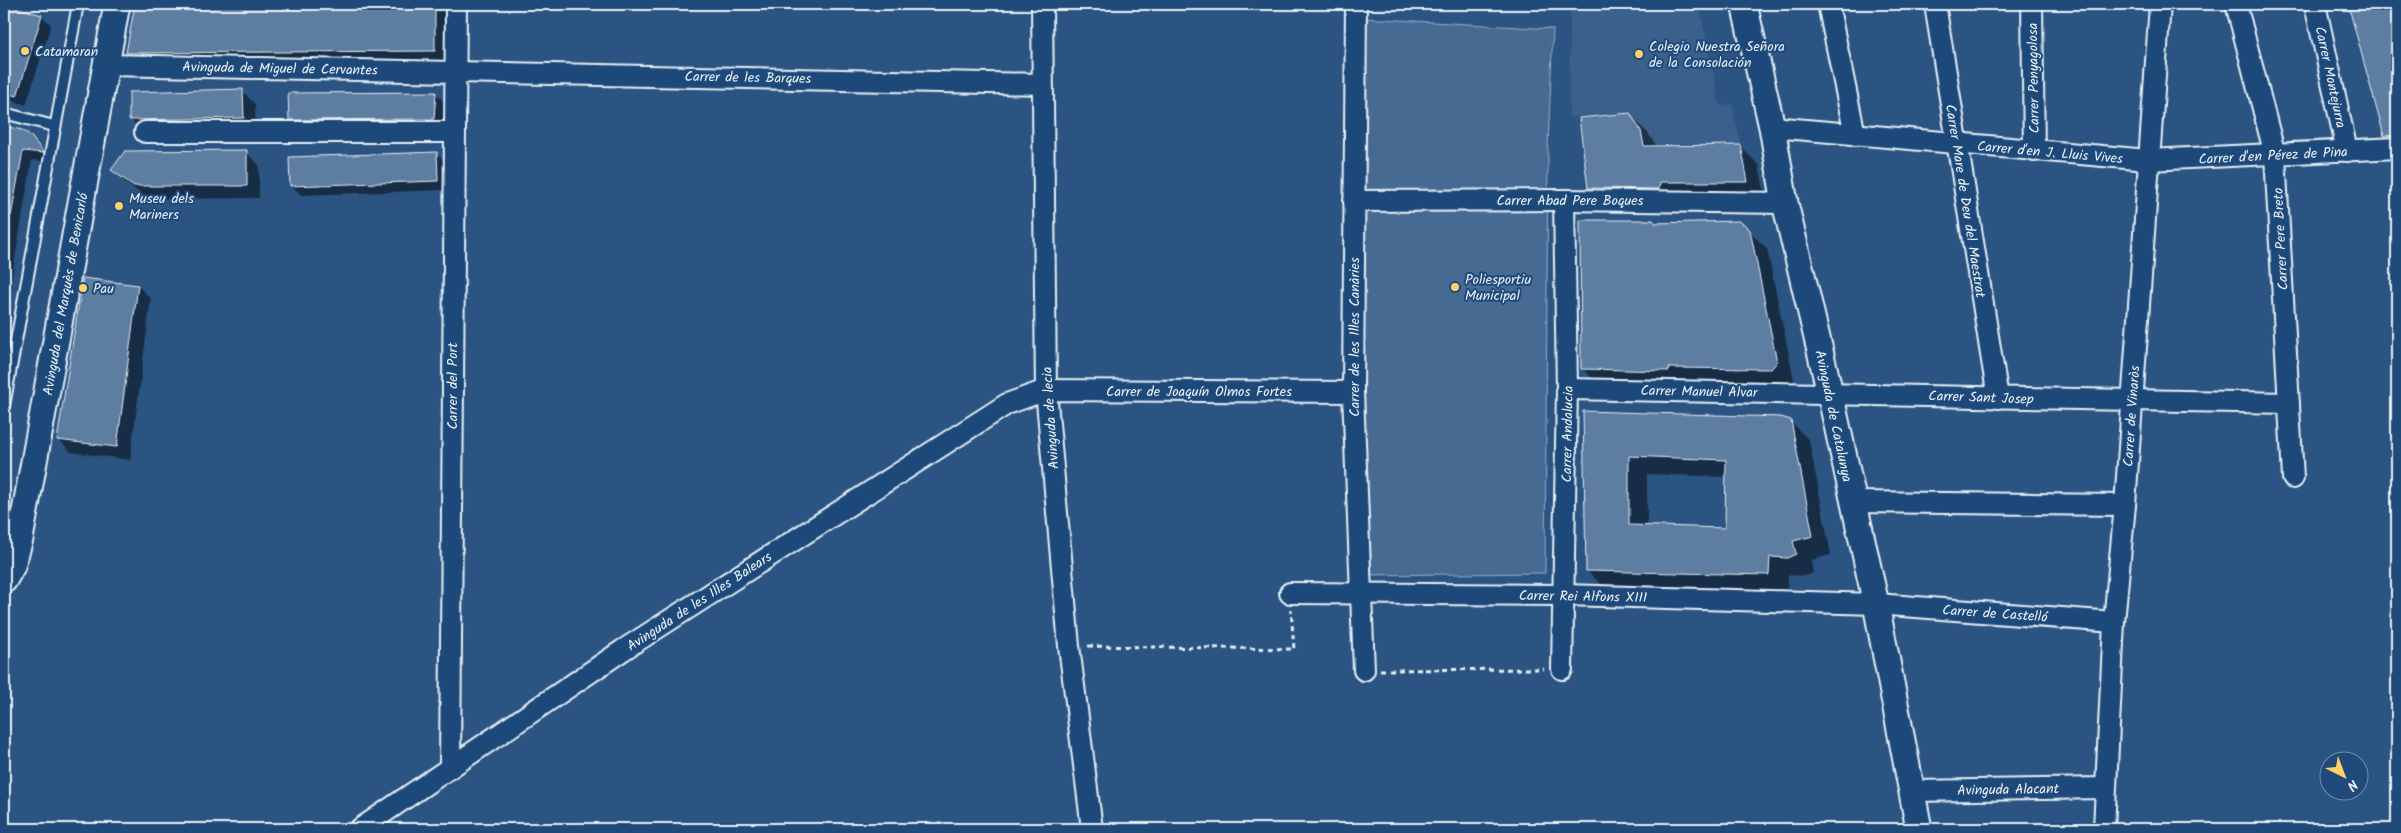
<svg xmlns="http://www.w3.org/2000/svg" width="2401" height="833" viewBox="0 0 2401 833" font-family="Kalam,sans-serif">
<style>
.built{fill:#3a608b}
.green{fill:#476b93;stroke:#98aec6}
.shadow{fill:#0007;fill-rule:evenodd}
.building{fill:#5d7da1;stroke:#e8f1f8;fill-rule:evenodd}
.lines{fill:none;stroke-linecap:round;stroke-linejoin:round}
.service-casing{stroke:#e8f1f8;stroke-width:14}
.minor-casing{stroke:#e8f1f8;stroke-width:24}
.tertiary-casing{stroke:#e8f1f8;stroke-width:29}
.path{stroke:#e8f1f8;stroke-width:3;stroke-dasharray:5 4;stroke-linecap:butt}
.service{stroke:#1f4a7a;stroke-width:10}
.minor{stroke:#1f4a7a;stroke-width:20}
.tertiary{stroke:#1f4a7a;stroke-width:25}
.poi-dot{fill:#ffd166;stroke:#1f4a7a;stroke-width:2}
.labels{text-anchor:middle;stroke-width:4;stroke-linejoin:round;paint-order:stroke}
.poi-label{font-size:14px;fill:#e8f1f8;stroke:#1f4a7a;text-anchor:start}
.street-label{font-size:14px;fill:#e8f1f8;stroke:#1f4a7a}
</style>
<rect width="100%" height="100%" fill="#2b5482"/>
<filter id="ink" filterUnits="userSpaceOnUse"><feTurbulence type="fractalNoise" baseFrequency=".02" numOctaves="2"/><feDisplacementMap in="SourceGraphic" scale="10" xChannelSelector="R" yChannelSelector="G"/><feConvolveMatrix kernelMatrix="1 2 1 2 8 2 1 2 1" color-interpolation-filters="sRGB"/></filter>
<g filter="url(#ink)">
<!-- built -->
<polygon class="built" points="1570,4 1699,4 1720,106 1732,104 1741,145 1645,144 1641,131 1630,113 1569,117"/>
<!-- green -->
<polygon class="green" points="1364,18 1553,29 1548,146 1545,573 1365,575 1363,139"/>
<!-- shadow -->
<g class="shadow">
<polygon points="136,4 444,4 448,8 448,64 140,66 127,53"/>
<polygon points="2350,4 2397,4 2397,148 2385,135"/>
<polygon points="4,6 42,16 51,25 26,105 4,98"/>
<polygon points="242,91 255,104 256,130 143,132 130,119"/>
<polygon points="289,94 436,94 446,103 443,128 300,129 291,120"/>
<polygon points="1630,115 1648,133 1657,147 1740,146 1759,165 1766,200 1608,207 1589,188"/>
<polygon points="4,128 22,131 29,136 51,162 32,160 9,294 4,293 4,205 8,202 4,196"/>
<polygon points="246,152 259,165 259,198 148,199 126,183 113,170"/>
<polygon points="437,153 446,163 447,190 301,195 291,185"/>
<polygon points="1656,225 1749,231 1767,249 1794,380 1789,386 1600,386 1582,368"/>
<polygon points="84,279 138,286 151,299 130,460 71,452 58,439"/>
<path d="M1585,413L1790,421L1809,440L1831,555L1811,560L1813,573L1806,576L1788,575L1787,593L1606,589L1587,571ZM1647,474L1727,477L1726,529L1647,527Z"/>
</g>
<!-- building -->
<g class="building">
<polygon points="4,4 42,15 17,96 4,93"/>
<polygon points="135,4 435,4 435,51 126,53"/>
<polygon points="2348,4 2397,4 2397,135 2384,136"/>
<polygon points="243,89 244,118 129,120 129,92"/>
<polygon points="436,92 434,119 289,120 288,93"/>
<polygon points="1630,113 1641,131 1644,146 1741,145 1748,182 1660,182 1659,189 1588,188 1579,118"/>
<polygon points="4,126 22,130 30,135 44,153 23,151 11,216 4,216"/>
<polygon points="247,150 247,186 134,186 111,170 125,151"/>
<polygon points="437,152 438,181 290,186 289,157"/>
<polygon points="1580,220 1653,220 1655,223 1738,221 1744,224 1750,230 1777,362 1771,369 1669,368 1669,371 1581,369"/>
<polygon points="83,278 138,285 117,447 57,440"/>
<path d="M1583,411L1781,417L1791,420L1813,536L1793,541L1796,554L1787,558L1770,557L1769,575L1586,571ZM1629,456L1726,460L1725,528L1629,525Z"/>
</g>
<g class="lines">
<!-- service casing -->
<g class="service-casing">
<g id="service">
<polyline points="4,113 54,126"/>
<polyline points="4,406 78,4"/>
</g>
</g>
<!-- minor casing -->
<g class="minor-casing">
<g id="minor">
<polyline points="1042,4 1046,390 1069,646 1092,829"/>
<polyline points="1356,4 1353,392 1364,670"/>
<polyline points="1828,4 1855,135"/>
<polyline points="1935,4 1998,398"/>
<polyline points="2032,4 2034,151"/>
<polyline points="2236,4 2275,155 2293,478"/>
<polyline points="2315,4 2347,151"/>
<polyline points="107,65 1042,84"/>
<polyline points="1772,127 2148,160 2397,148"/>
<polyline points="145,132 453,132"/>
<polyline points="1354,201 1564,200 1785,203"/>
<polyline points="1567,389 2289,403"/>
<polyline points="1853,502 2125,505"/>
<polyline points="1290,593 1565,595 1876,604 2114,622"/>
<polyline points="1562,669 1567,389 1564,200"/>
<polyline points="450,768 456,4"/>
<polyline points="1911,791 2105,788"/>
<polyline points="360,829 623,650 1007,404 1046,390 1353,392"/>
<polyline points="2104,829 2114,622 2125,505 2160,4"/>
</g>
</g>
<!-- tertiary casing -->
<g class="tertiary-casing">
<g id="tertiary">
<polyline points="1744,4 1772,127 1785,203 1830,393 1876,604 1919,829"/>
<polyline points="4,580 12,566 20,539 117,4"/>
</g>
</g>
<!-- path -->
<g class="path">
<polyline points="1088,646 1294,649 1291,609"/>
<polyline points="1380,670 1544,669"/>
</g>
<!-- service -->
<use href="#service" class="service"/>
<!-- minor -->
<use href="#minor" class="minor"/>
<!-- tertiary -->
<use href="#tertiary" class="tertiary"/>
</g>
</g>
<!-- markers -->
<g class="poi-dot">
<circle cx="25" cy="51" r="5"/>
<circle cx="1639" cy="54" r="5"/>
<circle cx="119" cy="206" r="5"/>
<circle cx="1455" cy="287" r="5"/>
<circle cx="83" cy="288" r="5"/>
</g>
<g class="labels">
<!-- poi labels -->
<g class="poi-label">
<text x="1649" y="51">Colegio Nuestra Señora<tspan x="1649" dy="16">de la Consolación</tspan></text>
<text x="35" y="56">Catamaran</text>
<text x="129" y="203">Museu dels<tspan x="129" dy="16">Mariners</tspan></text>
<text x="1465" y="284">Poliesportiu<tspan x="1465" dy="16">Municipal</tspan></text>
<text x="93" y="293">Pau</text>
</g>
<!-- street labels -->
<g class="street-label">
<text transform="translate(280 68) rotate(1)" y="5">Avinguda de Miguel de Cervantes</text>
<text transform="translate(748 77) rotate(1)" y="5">Carrer de les Barques</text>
<text transform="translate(2331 77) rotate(78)" y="5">Carrer Montejurra</text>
<text transform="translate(2033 78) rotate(-91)" y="5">Carrer Penyagolosa</text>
<text transform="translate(2050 152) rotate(5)" y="5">Carrer d'en J. Lluis Vives</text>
<text transform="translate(2273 155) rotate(-3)" y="5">Carrer d'en Pérez de Pina</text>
<text x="1570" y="205">Carrer Abad Pere Boques</text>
<text transform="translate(1966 201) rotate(81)" y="5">Carrer Mare de Deu del Maestrat</text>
<text transform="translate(2280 239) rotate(-93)" y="5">Carrer Pere Breto</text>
<text transform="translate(65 294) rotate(-80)" y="5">Avinguda del Marquès de Benicarló</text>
<text transform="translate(1354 337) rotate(-90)" y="5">Carrer de les Illes Canàries</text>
<text transform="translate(452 386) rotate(-90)" y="5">Carrer del Port</text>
<text x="1199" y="396">Carrer de Joaquín Olmos Fortes</text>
<text transform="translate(1699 391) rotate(1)" y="5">Carrer Manuel Alvar</text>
<text transform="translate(1981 397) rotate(2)" y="5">Carrer Sant Josep</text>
<text transform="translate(1834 416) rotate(78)" y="5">Avinguda de Catalunya</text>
<text transform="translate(2131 416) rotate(-86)" y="5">Carrer de Vinaròs</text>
<text transform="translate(1050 418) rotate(-94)" y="5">Avinguda de lecia</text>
<text transform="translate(1567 434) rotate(-89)" y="5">Carrer Andalucia</text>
<text transform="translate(1583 596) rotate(1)" y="5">Carrer Rei Alfons XIII</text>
<text transform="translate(699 601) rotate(-33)" y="5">Avinguda de les Illes Balears</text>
<text transform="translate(1995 613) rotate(4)" y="5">Carrer de Castelló</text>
<text transform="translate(2008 789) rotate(-1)" y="5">Avinguda Alacant</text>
</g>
</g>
<!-- margin -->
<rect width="2401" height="833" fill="none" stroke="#1f4a7a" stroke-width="20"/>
<rect x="10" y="10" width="2381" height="813" fill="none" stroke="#e8f1f8" stroke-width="2" filter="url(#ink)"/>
<!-- north arrow -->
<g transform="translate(2344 776) rotate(138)"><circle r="24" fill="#1f4a7a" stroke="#6f8dac"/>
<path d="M0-4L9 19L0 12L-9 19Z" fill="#ffd166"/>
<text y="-8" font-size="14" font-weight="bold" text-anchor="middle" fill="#e8f1f8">N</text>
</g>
</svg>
